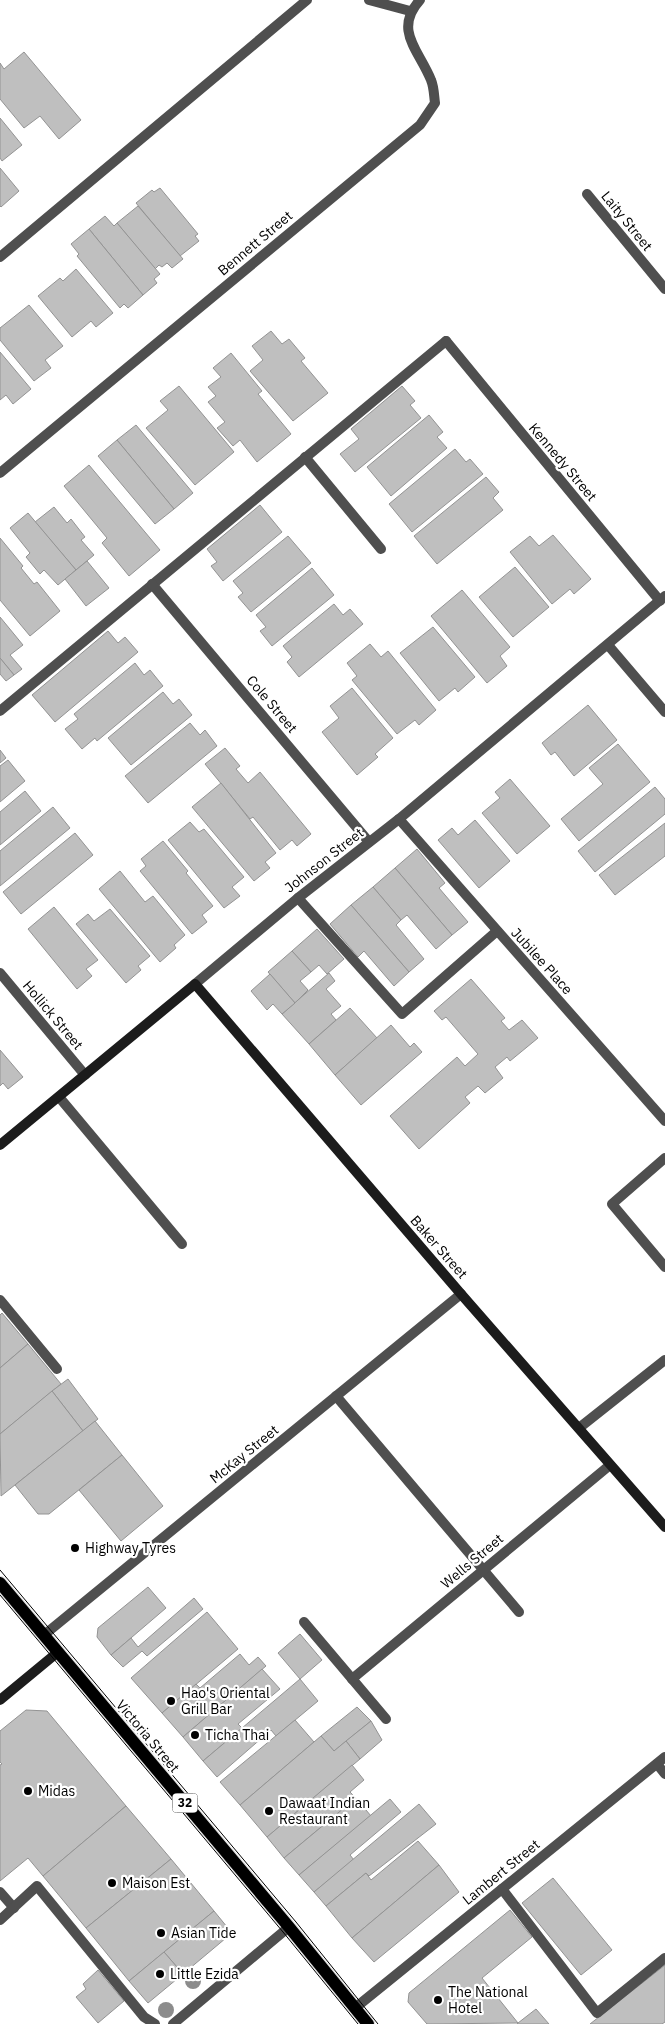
<svg xmlns="http://www.w3.org/2000/svg" width="665" height="2024" viewBox="0 0 665 2024" font-family="'IBM Plex Sans',sans-serif">
<style>
.building{fill:#bfbfbf;stroke:#939393}
.lines{fill:none;stroke-linecap:round;stroke-linejoin:round}
.primary-casing{stroke:#dbdbdb;stroke-width:14}
.lane{stroke:#4f4f4f;stroke-width:10}
.street{stroke:#4f4f4f;stroke-width:10}
.secondary{stroke:#1c1c1c;stroke-width:10}
.primary{stroke:#000;stroke-width:12}
.tram{stroke:#000;stroke-width:1}
.tree{fill:#8c8c8c}
.poi-dot{fill:#000;stroke:#fff;stroke-width:2}
.labels{text-anchor:middle;stroke-width:4.5;stroke-linejoin:round;paint-order:stroke}
.shield{fill:#fff;stroke:#4c4c4c;stroke-width:1}
.shield-label{font-size:12px;font-weight:bold;fill:#000}
.street-label{font-size:14px;fill:#000;stroke:#fff}
.poi-label{font-size:14px;fill:#000;stroke:#fff;text-anchor:start}
</style>
<rect width="100%" height="100%" fill="#fff"/>
<!-- building -->
<g class="building">
<polygon points="24,52 81,120 59,139 40,116 24,128 0,99 0,63 4,69"/>
<polygon points="0,118 22,145 2,161 0,158"/>
<polygon points="0,168 19,191 1,207 0,206"/>
<polygon points="160,188 198,234 195,236 199,241 180,256 136,203 152,190 154,192"/>
<polygon points="138,206 183,259 172,268 167,263 162,267 159,265 155,269 117,223"/>
<polygon points="105,216 114,226 117,223 160,274 154,279 157,283 143,295 89,229"/>
<polygon points="89,229 143,295 128,308 124,304 120,308 77,256 79,254 71,244"/>
<polygon points="76,269 113,313 96,327 91,321 72,337 38,296 60,278 63,281"/>
<polygon points="29,305 63,346 45,360 51,368 34,381 0,340 0,328"/>
<polygon points="271,331 282,344 289,339 305,358 301,361 328,393 293,421 250,371 263,360 252,346"/>
<polygon points="0,352 31,389 13,404 6,395 0,400"/>
<polygon points="231,353 262,391 258,394 291,434 257,462 240,440 233,446 217,428 225,422 208,402 216,396 208,387 221,377 213,368"/>
<polygon points="179,386 234,452 195,485 146,428 168,410 160,401"/>
<polygon points="402,386 415,401 410,405 421,418 355,472 340,454 359,439 351,429"/>
<polygon points="429,415 443,432 437,437 447,448 391,496 367,467"/>
<polygon points="136,425 193,493 174,509 117,440"/>
<polygon points="117,440 174,509 155,524 98,456"/>
<polygon points="455,449 466,462 470,459 483,474 412,532 389,504"/>
<polygon points="89,465 160,550 129,576 102,543 107,538 64,486"/>
<polygon points="486,477 499,492 493,498 503,510 437,564 414,536"/>
<polygon points="260,505 282,532 223,581 211,566 217,562 207,549"/>
<polygon points="54,507 67,523 71,519 85,537 81,540 94,555 76,570 35,522"/>
<polygon points="28,513 76,570 58,585 44,570 40,574 26,557 30,553 10,528"/>
<polygon points="553,535 591,579 574,594 570,589 552,604 510,552 530,536 539,546"/>
<polygon points="288,536 311,563 251,612 238,597 243,593 233,581"/>
<polygon points="0,538 23,566 21,568 34,584 37,582 60,611 30,636 0,600"/>
<polygon points="87,561 109,588 86,606 65,579"/>
<polygon points="515,567 549,607 513,637 479,597"/>
<polygon points="312,568 334,595 272,646 260,631 266,627 256,615"/>
<polygon points="462,590 510,647 500,656 507,666 487,683 431,616"/>
<polygon points="334,604 343,615 350,609 363,624 299,677 287,662 292,657 283,646"/>
<polygon points="0,617 23,645 10,655 22,669 14,675 0,658"/>
<polygon points="433,627 475,677 458,692 455,688 439,701 400,653"/>
<polygon points="108,631 118,643 125,637 138,652 55,722 32,695"/>
<polygon points="370,644 381,657 388,651 436,710 419,725 415,720 397,734 352,680 357,676 347,663"/>
<polygon points="0,658 14,675 6,681 0,674"/>
<polygon points="135,663 144,675 150,670 163,686 97,741 95,738 82,749 65,729 78,719 74,714"/>
<polygon points="352,688 393,738 375,754 378,757 357,775 322,732 339,718 330,706"/>
<polygon points="163,692 173,704 179,699 192,715 131,765 108,738"/>
<polygon points="588,705 617,740 574,776 555,752 551,755 542,743"/>
<polygon points="190,723 200,735 205,730 217,746 148,803 125,776"/>
<polygon points="618,744 650,782 579,841 561,819 603,784 589,768"/>
<polygon points="225,748 240,766 236,769 248,783 260,772 311,834 297,846 292,840 280,850 253,817 250,819 205,764"/>
<polygon points="0,750 6,758 0,763"/>
<polygon points="8,760 25,781 0,802 0,766"/>
<polygon points="510,779 550,826 517,854 482,813 500,798 495,792"/>
<polygon points="221,783 276,853 265,862 270,868 254,881 192,807"/>
<polygon points="655,787 665,799 665,814 595,872 578,851"/>
<polygon points="25,791 41,811 0,845 0,812"/>
<polygon points="53,807 70,828 0,886 0,851"/>
<polygon points="475,820 510,861 479,888 438,840 452,828 458,835"/>
<polygon points="190,822 199,832 204,829 244,877 232,887 240,896 224,908 168,840"/>
<polygon points="665,823 665,856 615,895 599,875"/>
<polygon points="75,833 93,855 21,914 3,892"/>
<polygon points="163,841 188,871 186,873 213,906 202,915 207,922 192,934 140,871 146,866 141,859"/>
<polygon points="417,849 445,883 439,888 468,922 452,935 395,868"/>
<polygon points="395,868 452,935 436,949 407,915 401,920 373,887"/>
<polygon points="120,871 145,902 153,896 185,935 174,945 176,948 160,962 99,889"/>
<polygon points="373,887 401,920 396,925 424,959 409,972 351,905"/>
<polygon points="351,905 409,972 394,986 364,951 358,957 330,924"/>
<polygon points="54,907 98,960 86,969 92,976 77,989 28,929"/>
<polygon points="110,909 150,956 138,966 141,970 126,983 76,924 88,914 94,921"/>
<polygon points="317,929 344,959 327,974 319,965 311,972 292,951"/>
<polygon points="292,951 311,972 300,981 308,990 295,1003 268,972"/>
<polygon points="329,973 335,981 326,989 341,1006 331,1014 336,1020 309,1044 282,1014"/>
<polygon points="270,974 295,1003 282,1014 273,1004 267,1010 251,991"/>
<polygon points="471,979 505,1018 501,1021 509,1030 522,1020 538,1038 510,1061 507,1057 495,1067 503,1078 485,1093 478,1086 465,1097 470,1103 419,1149 390,1116 457,1057 465,1066 478,1054 446,1017 442,1020 434,1011"/>
<polygon points="350,1008 377,1038 335,1075 309,1044"/>
<polygon points="391,1025 410,1047 414,1043 422,1052 361,1105 335,1075"/>
<polygon points="0,1050 23,1077 8,1089 3,1083 0,1086"/>
<polygon points="2,1313 28,1344 0,1368 0,1315"/>
<polygon points="28,1344 61,1384 0,1434 0,1368"/>
<polygon points="68,1379 98,1419 83,1431 52,1391"/>
<polygon points="52,1391 83,1431 1,1496 0,1434"/>
<polygon points="95,1421 122,1455 49,1514 38,1514 15,1485"/>
<polygon points="122,1455 163,1506 121,1541 79,1490"/>
<polygon points="148,1587 166,1608 111,1655 97,1637 98,1628"/>
<polygon points="194,1598 203,1609 147,1656 142,1651 123,1667 111,1655 131,1638 138,1647"/>
<polygon points="207,1612 238,1649 162,1713 131,1678"/>
<polygon points="300,1634 322,1660 300,1679 278,1653"/>
<polygon points="240,1654 249,1665 258,1657 266,1666 183,1737 162,1713 196,1684 200,1688"/>
<polygon points="262,1669 280,1689 238,1724 242,1728 203,1761 183,1737"/>
<polygon points="300,1679 318,1701 276,1736 271,1730 217,1777 203,1761"/>
<polygon points="357,1707 371,1721 334,1751 321,1736"/>
<polygon points="26,1710 47,1711 126,1806 43,1876 28,1858 0,1881 0,1765 2,1764 0,1762 0,1731"/>
<polygon points="295,1720 314,1742 240,1805 220,1782"/>
<polygon points="371,1721 382,1740 360,1759 346,1741"/>
<polygon points="321,1736 334,1751 346,1741 360,1759 267,1837 240,1805"/>
<polygon points="352,1765 364,1780 350,1792 356,1798 284,1858 267,1837"/>
<polygon points="356,1798 371,1816 299,1875 284,1858"/>
<polygon points="390,1799 401,1812 350,1855 354,1860 314,1892 299,1875"/>
<polygon points="419,1804 436,1824 369,1876 366,1873 326,1906 314,1892"/>
<polygon points="126,1806 171,1859 86,1928 43,1876"/>
<polygon points="418,1841 439,1865 352,1938 326,1906 366,1873 371,1880"/>
<polygon points="171,1859 214,1911 129,1981 86,1928"/>
<polygon points="439,1865 459,1892 374,1962 352,1938"/>
<polygon points="553,1878 612,1950 581,1975 522,1903"/>
<polygon points="510,1910 532,1937 482,1978 518,2023 427,2024 408,2002 409,1993"/>
<polygon points="214,1911 232,1933 183,1974 164,1952"/>
<polygon points="164,1952 183,1974 148,2003 129,1981"/>
<polygon points="665,1965 665,2022 662,2024 590,2024"/>
<polygon points="98,1970 124,2001 98,2023 76,1997 86,1989 83,1984"/>
<polygon points="536,2009 549,2024 517,2024 518,2023"/>
</g>
<g class="lines">
<!-- primary casing -->
<g class="primary-casing">
<polyline id="primary" points="0,1583 289,1927 368,2024"/>
</g>
<!-- lane -->
<g class="lane">
<polyline points="369,0 410,11"/>
<polyline points="0,257 307,0"/>
<polyline points="305,457 381,549"/>
<polyline points="0,711 446,341"/>
<polyline points="399,819 665,1121"/>
<polyline points="298,898 402,1014 497,931"/>
<polyline points="59,1097 182,1244"/>
<polyline points="665,1158 612,1204 665,1267"/>
<polyline points="0,1300 57,1369"/>
<polyline points="336,1396 519,1612"/>
<polyline points="579,1428 665,1360"/>
<polyline points="304,1622 386,1719"/>
<polyline points="657,1764 665,1774"/>
<polyline points="502,1889 597,2013 665,1958"/>
<polyline points="0,1892 14,1908"/>
<polyline points="0,1920 37,1886 144,2017 155,2024"/>
</g>
<!-- street -->
<g class="street">
<polyline points="587,194 665,289"/>
<polyline points="446,341 660,601"/>
<path d="M0,473L420,125L435,103C434,96 434,87 431,80C419,50 393,30 420,0"/>
<polyline points="152,584 369,842"/>
<polyline points="608,645 665,712"/>
<polyline points="0,973 85,1075"/>
<polyline points="195,984 298,898 399,819 665,596"/>
<polyline points="44,1635 461,1294"/>
<polyline points="352,1679 610,1465"/>
<polyline points="355,2008 665,1757"/>
<polyline points="173,2024 289,1927"/>
</g>
<!-- secondary -->
<g class="secondary">
<polyline points="0,1145 195,984 461,1294 665,1527"/>
<polyline points="0,1700 58,1652"/>
</g>
<!-- primary -->
<use href="#primary" class="primary"/>
<!-- tram -->
<g class="tram">
<polyline points="0,1570 296,1922 378,2024"/>
<polyline points="0,1595 283,1932 358,2024"/>
</g>
</g>
<!-- trees -->
<g class="tree">
<circle cx="193" cy="1981" r="8"/>
<circle cx="166" cy="2010" r="8"/>
</g>
<!-- markers -->
<g class="poi-dot">
<circle cx="75" cy="1548" r="5"/>
<circle cx="171" cy="1701" r="5"/>
<circle cx="195" cy="1735" r="5"/>
<circle cx="28" cy="1791" r="5"/>
<circle cx="269" cy="1811" r="5"/>
<circle cx="112" cy="1883" r="5"/>
<circle cx="161" cy="1933" r="5"/>
<circle cx="160" cy="1974" r="5"/>
<circle cx="438" cy="2000" r="5"/>
</g>
<g class="labels">
<!-- shield labels -->
<rect class="shield" x="172.5" y="1793.5" width="25" height="19" rx="4"/>
<g class="shield-label">
<text x="185" y="1807">32</text>
</g>
<!-- street labels -->
<g class="street-label">
<text transform="translate(627 221) rotate(51)" y="5">Laity Street</text>
<text transform="translate(255 243) rotate(-40)" y="5">Bennett Street</text>
<text transform="translate(563 462) rotate(50)" y="5">Kennedy Street</text>
<text transform="translate(272 704) rotate(50)" y="5">Cole Street</text>
<text transform="translate(324 860) rotate(-38)" y="5">Johnson Street</text>
<text transform="translate(542 961) rotate(48)" y="5">Jubilee Place</text>
<text transform="translate(53 1015) rotate(50)" y="5">Hollick Street</text>
<text transform="translate(439 1247) rotate(49)" y="5">Baker Street</text>
<text transform="translate(244 1454) rotate(-39)" y="5">McKay Street</text>
<text transform="translate(472 1561) rotate(-40)" y="5">Wells Street</text>
<text transform="translate(148 1736) rotate(50)" y="5">Victoria Street</text>
<text transform="translate(501 1872) rotate(-39)" y="5">Lambert Street</text>
</g>
<!-- poi labels -->
<g class="poi-label">
<text x="85" y="1553">Highway Tyres</text>
<text x="181" y="1698">Hao's Oriental<tspan x="181" dy="16">Grill Bar</tspan></text>
<text x="205" y="1740">Ticha Thai</text>
<text x="38" y="1796">Midas</text>
<text x="279" y="1808">Dawaat Indian<tspan x="279" dy="16">Restaurant</tspan></text>
<text x="122" y="1888">Maison Est</text>
<text x="171" y="1938">Asian Tide</text>
<text x="170" y="1979">Little Ezida</text>
<text x="448" y="1997">The National<tspan x="448" dy="16">Hotel</tspan></text>
</g>
</g>
</svg>
